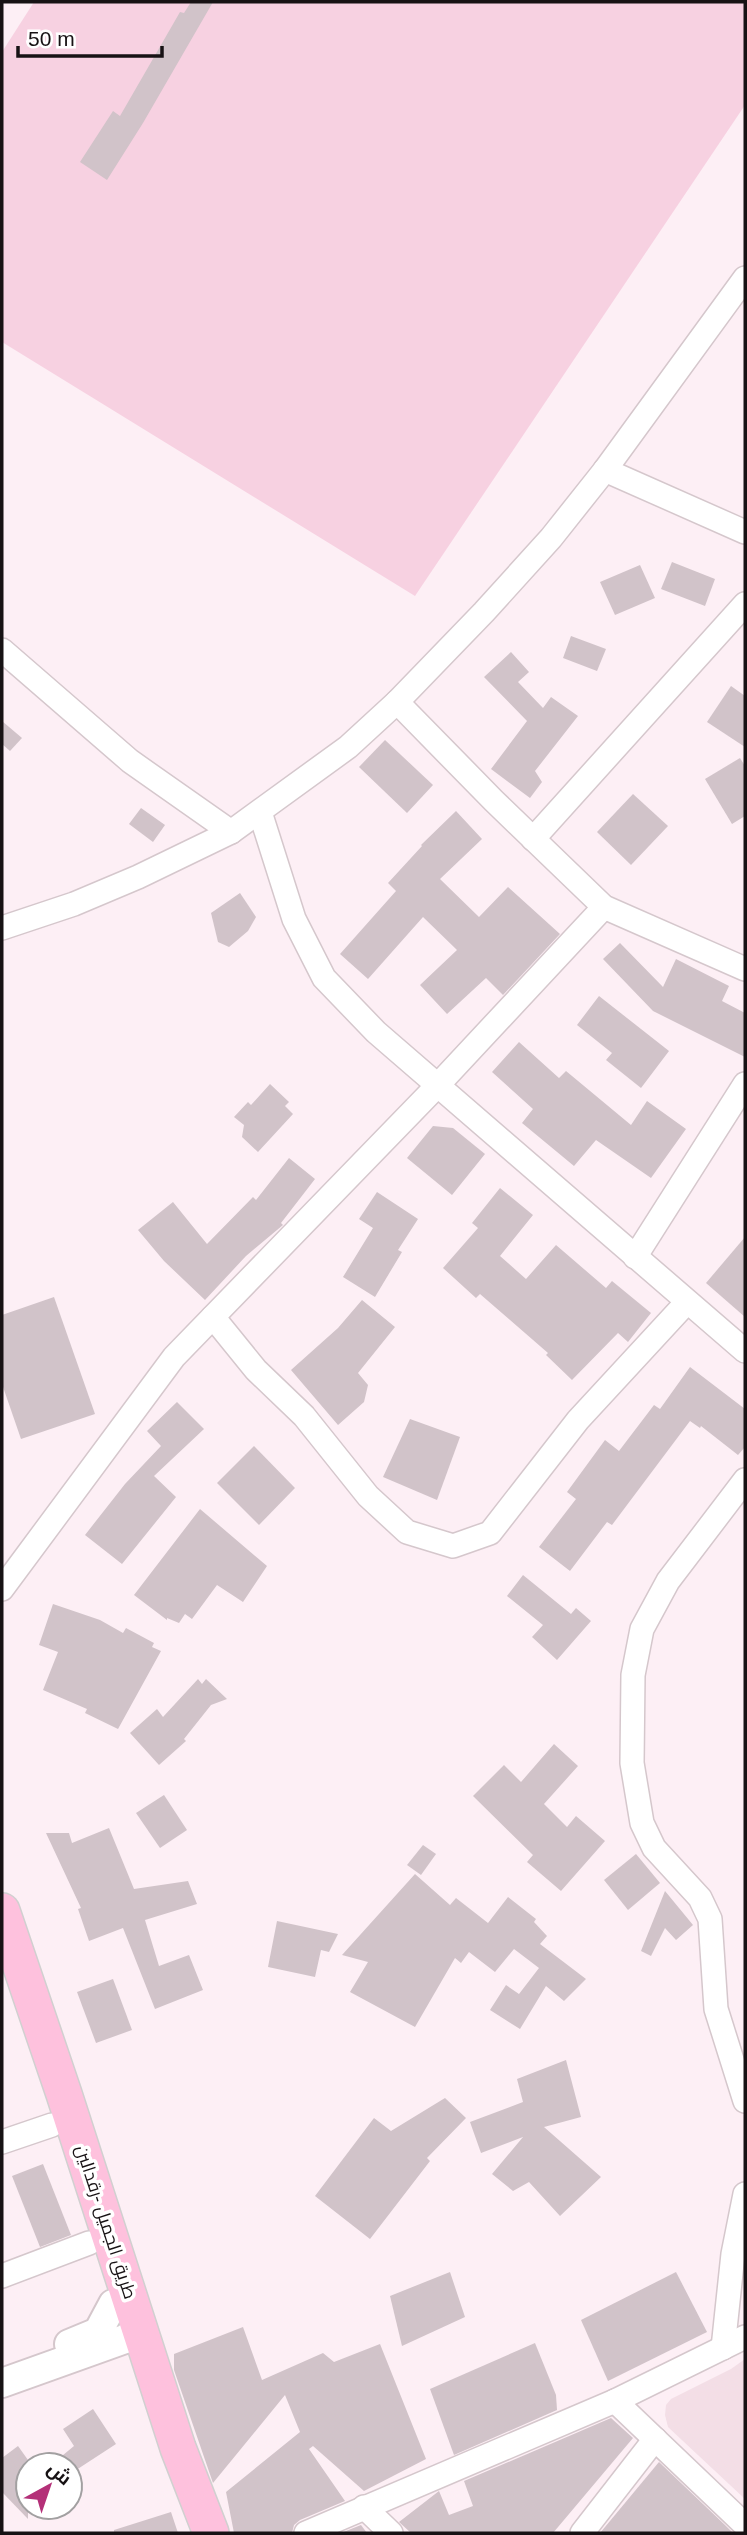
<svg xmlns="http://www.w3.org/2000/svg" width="747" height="2535" viewBox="0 0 747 2535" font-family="Arial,Cairo,sans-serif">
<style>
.built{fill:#f3dee6}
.green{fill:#f7d1e1}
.building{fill:#d1c3c9}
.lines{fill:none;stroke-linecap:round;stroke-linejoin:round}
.minor-casing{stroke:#d5c7cc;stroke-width:26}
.tertiary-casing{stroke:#d5c7cc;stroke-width:32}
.primary-casing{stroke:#d1d0d0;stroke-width:38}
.minor{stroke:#fff;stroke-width:23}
.tertiary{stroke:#fff;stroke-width:28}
.primary{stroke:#fec1dd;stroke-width:35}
.labels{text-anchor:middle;stroke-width:7;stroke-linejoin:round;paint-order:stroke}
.street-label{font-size:18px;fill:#171214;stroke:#fff}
</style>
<rect width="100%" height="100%" fill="#fdeff5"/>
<!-- built -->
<polygon class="built" points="745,2359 745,2499 668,2427 665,2415 666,2405 671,2399 731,2369"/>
<!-- green -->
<polygon class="green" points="34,2 745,2 745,105 415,596 2,342 2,52"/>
<!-- building -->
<g class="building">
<polygon points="191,2 213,2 143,123 107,180 80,162 113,111 120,116 180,12 184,13"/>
<polygon points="672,562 715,579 705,606 661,589"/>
<polygon points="640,565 655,598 615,615 600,582"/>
<polygon points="571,636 606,649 597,671 563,658"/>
<polygon points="511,652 529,672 518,682 543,708 551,697 578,716 535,771 542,782 530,798 491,769 527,721 484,677"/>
<polygon points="731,686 745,696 745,747 707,722"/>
<polygon points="2,721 22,738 10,751 2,744"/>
<polygon points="385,740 433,785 407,813 359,767"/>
<polygon points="740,758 745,766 745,816 732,824 705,779"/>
<polygon points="633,794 668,826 631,865 597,832"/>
<polygon points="141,808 165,825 153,842 129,824"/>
<polygon points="456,811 482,839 440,879 479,917 508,887 560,934 503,995 486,978 447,1014 420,985 457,950 423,917 368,979 340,954 396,891 388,883 422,846 421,845"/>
<polygon points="240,893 256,917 248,931 229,947 218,942 211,913"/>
<polygon points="620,943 663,987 676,959 729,986 722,1001 745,1013 745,1057 653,1011 603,959"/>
<polygon points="599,996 669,1051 641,1088 606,1060 612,1053 577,1025"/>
<polygon points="519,1042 559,1078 566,1071 631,1125 647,1101 686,1129 651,1178 596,1140 574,1166 522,1123 533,1109 492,1072"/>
<polygon points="270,1084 289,1102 285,1106 293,1114 258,1152 242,1137 244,1125 234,1117 248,1102 251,1105"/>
<polygon points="433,1126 453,1128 485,1154 452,1195 407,1158"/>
<polygon points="289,1158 315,1179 281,1223 283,1225 246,1256 205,1300 164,1261 138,1230 173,1202 207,1244 253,1197 256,1200"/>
<polygon points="500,1188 533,1215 500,1256 526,1279 556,1245 606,1288 612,1281 651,1313 628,1342 618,1333 572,1380 546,1355 548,1353 480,1294 476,1298 443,1268 478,1228 472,1223"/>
<polygon points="377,1192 418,1219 398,1250 402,1252 375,1297 343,1277 373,1228 359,1219"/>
<polygon points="745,1237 745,1317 706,1283"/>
<polygon points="54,1297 95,1414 21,1439 2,1384 2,1315"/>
<polygon points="362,1300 395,1327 358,1373 368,1385 364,1402 338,1425 291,1370 338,1328"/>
<polygon points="690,1367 745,1409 745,1447 738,1455 701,1426 700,1428 690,1421 612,1525 607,1522 570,1571 539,1547 576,1499 567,1492 605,1440 619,1451 654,1405 660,1409"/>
<polygon points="177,1402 204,1429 154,1476 176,1497 122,1564 85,1535 125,1484 161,1446 147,1431"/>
<polygon points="410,1419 460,1437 437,1500 383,1477"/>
<polygon points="254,1446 295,1488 259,1525 217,1483"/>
<polygon points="200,1509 267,1566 243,1602 217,1585 192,1619 185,1614 179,1623 167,1618 167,1620 134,1595"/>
<polygon points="523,1575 571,1614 576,1608 591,1621 557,1660 532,1637 543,1625 507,1596"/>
<polygon points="53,1604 100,1620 123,1633 126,1628 154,1643 152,1647 161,1651 118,1729 85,1713 87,1709 43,1690 58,1652 39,1645"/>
<polygon points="198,1679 202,1684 206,1679 227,1699 211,1705 184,1739 186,1741 159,1765 130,1733 157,1709 163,1717"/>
<polygon points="554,1744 578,1766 544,1804 567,1827 576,1816 605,1841 561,1891 527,1862 533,1855 473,1796 504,1765 521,1782"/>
<polygon points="164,1795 187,1830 160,1848 136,1813"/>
<polygon points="109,1828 134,1889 188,1881 197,1904 145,1920 159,1966 189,1955 203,1990 155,2009 123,1928 89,1941 78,1909 81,1908 46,1833 69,1833 72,1843"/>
<polygon points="423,1845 436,1854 421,1875 407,1865"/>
<polygon points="636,1854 660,1883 628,1910 604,1880"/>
<polygon points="415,1874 450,1905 456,1898 488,1923 508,1897 536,1919 534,1922 547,1936 540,1944 586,1979 564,2001 546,1986 520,2029 490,2010 506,1985 519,1994 539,1968 514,1949 495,1972 469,1952 461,1963 455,1958 415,2027 350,1992 368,1962 342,1955"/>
<polygon points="665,1891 693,1925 676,1940 665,1928 651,1956 641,1951"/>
<polygon points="277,1921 338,1934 329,1952 321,1950 315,1977 268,1967"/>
<polygon points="113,1979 132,2030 96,2043 77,1992"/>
<polygon points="566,2060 581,2117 544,2127 601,2177 560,2216 529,2182 513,2191 492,2174 523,2137 481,2153 470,2122 523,2102 517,2079"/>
<polygon points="445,2098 466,2118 427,2158 430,2161 370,2239 315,2196 374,2118 391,2131"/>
<polygon points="43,2164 71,2235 40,2247 12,2176"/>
<polygon points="450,2272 465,2317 402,2346 390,2296"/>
<polygon points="676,2272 707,2332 608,2381 581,2320"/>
<polygon points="243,2327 262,2380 323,2353 334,2362 380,2344 426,2459 364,2491 313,2446 309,2449 345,2501 300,2520 294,2525 292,2533 234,2533 226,2492 300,2432 285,2395 213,2483 174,2370 174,2354"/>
<polygon points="535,2343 556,2395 557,2410 454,2455 430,2389"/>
<polygon points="93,2409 116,2444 70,2474 70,2465 51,2465 74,2446 63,2429"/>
<polygon points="611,2418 633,2438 553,2533 411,2533 399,2522 439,2491 449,2515 473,2506 464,2481"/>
<polygon points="18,2446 28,2460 28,2519 2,2492 2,2458"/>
<polygon points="659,2462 725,2525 733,2533 600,2533"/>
<polygon points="171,2512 178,2533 114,2533 114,2530"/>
<polygon points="361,2525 367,2533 341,2533"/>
</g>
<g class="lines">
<!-- minor casing -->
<g class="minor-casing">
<g id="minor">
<polyline points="605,470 745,532"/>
<polyline points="2,650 130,761 231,832"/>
<polyline points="397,702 494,801 604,907 745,969"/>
<polyline points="260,812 294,919 324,978 376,1032 745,1351"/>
<polyline points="533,839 745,604"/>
<polyline points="2,928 74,904 138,877 231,832 348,747 397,702 484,612 551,538 605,470 745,278"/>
<polyline points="635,1257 745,1084"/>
<polyline points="213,1317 256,1370 304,1416 368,1496 407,1532 453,1546 490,1533 578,1420 687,1302"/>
<polyline points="745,1480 668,1581 642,1629 633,1675 632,1763 642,1823 654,1848 700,1898 710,1919 716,2009 745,2101"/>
<polyline points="2,1589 174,1357 437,1086 604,907"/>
<polyline points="2,2142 52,2125"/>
<polyline points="2,2276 89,2243"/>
<polyline points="723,2348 733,2254 745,2194"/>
<polyline points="615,2401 745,2525"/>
<polyline points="364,2507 391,2533"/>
<polyline points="306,2533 615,2401 745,2337"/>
<polyline points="582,2533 655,2439"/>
</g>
</g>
<!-- tertiary casing -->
<g class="tertiary-casing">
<g id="tertiary">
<polyline points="69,2344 98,2332 113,2304"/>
<polyline points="2,2383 125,2339 140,2329"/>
</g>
</g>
<!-- primary casing -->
<g class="primary-casing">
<polyline id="primary" points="2,1911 64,2094 178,2448 211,2533"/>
</g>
<!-- minor -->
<use href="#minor" class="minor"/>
<!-- tertiary -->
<use href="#tertiary" class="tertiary"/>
<!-- primary -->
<use href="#primary" class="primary"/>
</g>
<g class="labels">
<!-- street labels -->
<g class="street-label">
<text transform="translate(106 2222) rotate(72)" y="6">طريق الجميل -رقدالين</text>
</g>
</g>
<!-- border -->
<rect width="747" height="2535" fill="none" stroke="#171214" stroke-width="7"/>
<!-- north arrow -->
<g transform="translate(49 2486) rotate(40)"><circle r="33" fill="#ffffff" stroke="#a2a0a1" stroke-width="2"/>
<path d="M0-5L12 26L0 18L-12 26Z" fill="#b43078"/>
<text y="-10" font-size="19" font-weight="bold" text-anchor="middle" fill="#171214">ش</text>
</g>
<!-- scale -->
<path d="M18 46v10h144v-10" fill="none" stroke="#171214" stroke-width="3.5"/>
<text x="28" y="46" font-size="21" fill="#171214" stroke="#ffffff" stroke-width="5" paint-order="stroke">50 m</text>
</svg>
